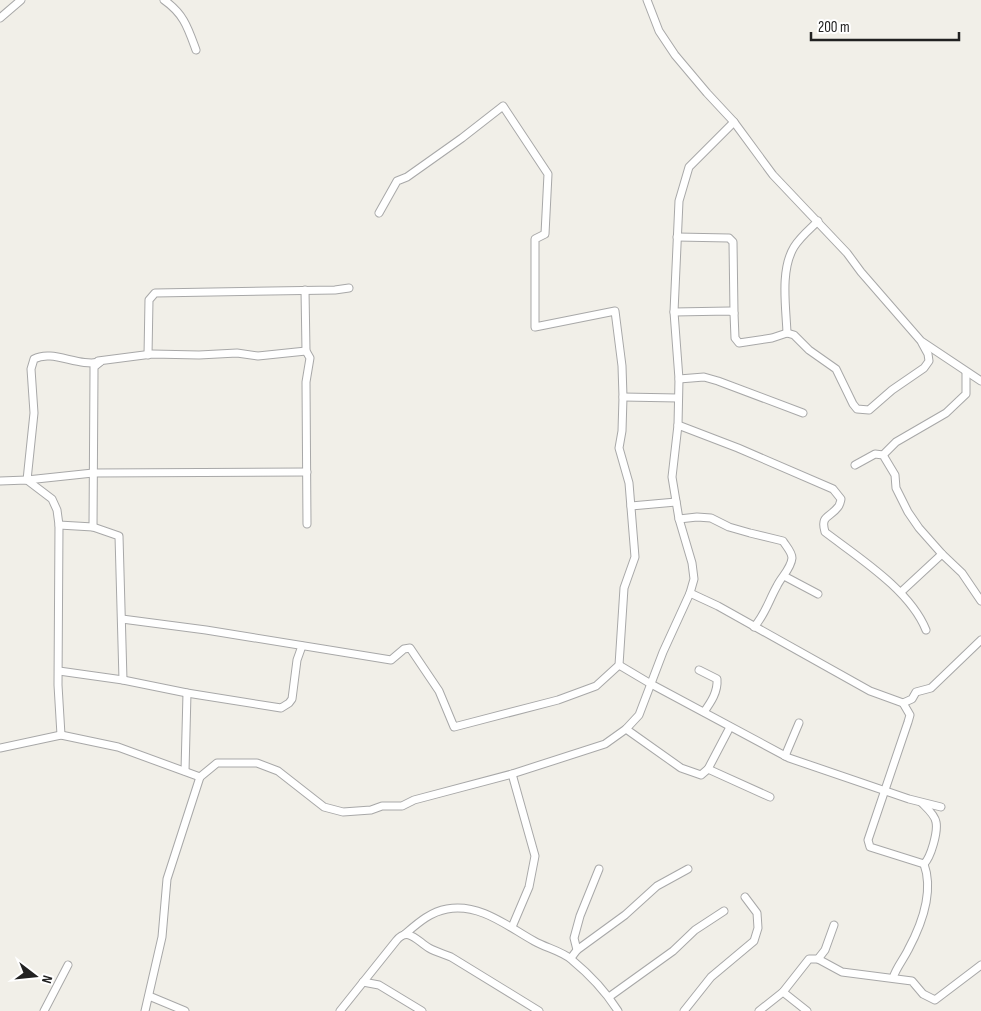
<svg xmlns="http://www.w3.org/2000/svg" width="981" height="1011" viewBox="0 0 981 1011" font-family="'Sofia Sans Condensed',sans-serif">
<style>
.lines{fill:none;stroke-linecap:round;stroke-linejoin:round}
.minor-casing{stroke:#a8a8a8;stroke-width:9}
.minor{stroke:#fff;stroke-width:7}
</style>
<rect width="100%" height="100%" fill="#f1efe8"/>
<g class="lines">
<!-- minor casing -->
<g class="minor-casing">
<g id="minor">
<path d="M164,0C184,14 188,28 196,50"/>
<polyline points="647,0 659,31 675,55 707,93 734,122 773,175 847,253 861,272 921,341 981,381"/>
<polyline points="0,18 21,0"/>
<polyline points="677,237 729,238 733,242 734,313"/>
<polyline points="305,290 306,351 310,358 306,382 307,524"/>
<polyline points="674,312 730,311 734,313 735,338 739,343 772,338 787,333 794,335 809,350 836,369 853,404 857,409 869,410 892,390 924,368 929,361 928,354 922,343"/>
<path d="M787,333C786,307 780,270 794,247C800,237 810,229 818,221"/>
<polyline points="148,355 149,300 155,293 335,290 349,288"/>
<path d="M100,362C78,367 52,349 34,359L31,369L34,413L27,480L93,473L307,472"/>
<polyline points="679,379 704,377 718,381 803,413"/>
<polyline points="623,397 678,398"/>
<path d="M678,425L738,448L833,489L841,499C841,500 839,507 838,507C830,518 820,515 825,532C859,558 910,590 926,630"/>
<polyline points="883,455 896,442 946,413 966,394 966,372"/>
<polyline points="855,465 875,454 883,455 895,475 896,488 908,512 919,528 942,554 962,573 981,601"/>
<polyline points="0,481 27,480 52,499 57,510 59,525 58,685 61,735"/>
<polyline points="631,506 676,502"/>
<path d="M679,519L697,517L711,518L729,527L750,533L783,541C786,546 792,552 792,558C791,569 781,577 777,586C769,600 765,615 754,627"/>
<polyline points="59,525 93,527 119,536 123,680"/>
<polyline points="93,527 94,372 94,367 100,362 98,361 152,354 199,355 237,353 258,356 306,351"/>
<polyline points="784,576 818,594"/>
<polyline points="901,592 942,554"/>
<path d="M690,593L718,606L870,691L903,703L910,715L908,722L868,840L870,847L924,864C931,857 938,832 936,822C935,815 927,808 922,803"/>
<polyline points="122,619 206,630 391,660 404,649 410,648 439,691 454,727 558,700 596,686 619,665 624,588 635,557 629,483 619,448 622,431 623,397 622,366 615,311 535,327 535,239 545,234 548,174 503,106 462,138 407,177 397,181 379,213"/>
<polyline points="619,665 651,684 789,758 909,799 941,807"/>
<path d="M699,670L717,679C718,692 711,702 704,712"/>
<polyline points="59,671 123,680 187,693 281,708 289,703 292,699 297,660 302,646"/>
<polyline points="903,703 912,699 916,692 931,688 981,640"/>
<polyline points="626,729 681,768 701,775 708,769 730,727"/>
<polyline points="0,748 61,735 118,747 200,777"/>
<polyline points="785,756 799,723"/>
<polyline points="708,769 770,797"/>
<polyline points="185,771 187,693"/>
<polyline points="512,927 529,887 535,856 512,774"/>
<path d="M405,934C418,923 430,912 447,909C480,903 507,926 534,941C546,948 562,951 572,960C589,974 606,992 618,1011"/>
<polyline points="577,950 625,915 657,886 688,869"/>
<polyline points="571,958 577,950 574,938 580,916 599,869"/>
<polyline points="818,959 842,972 912,981 923,994 935,1000 981,965"/>
<path d="M893,978C896,968 903,960 908,950C922,924 934,892 924,864"/>
<polyline points="363,982 379,985 422,1011"/>
<polyline points="783,992 807,1011"/>
<polyline points="149,996 185,1011"/>
<polyline points="609,997 673,951 695,930 724,911"/>
<polyline points="44,1011 68,965"/>
<polyline points="145,1011 162,937 167,879 200,777 217,763 257,763 278,771 324,807 343,812 371,810 382,806 402,806 414,800 512,774 605,744 626,729 639,715 663,652 690,593 694,579 692,563 679,519 672,477 678,425 679,379 674,312 679,201 689,167 734,122"/>
<path d="M340,1011L396,941C408,926 417,941 429,948C436,952 444,954 451,957L539,1011"/>
<polyline points="684,1011 711,977 754,941 758,928 757,913 745,897"/>
<polyline points="759,1011 783,992 809,959 818,959 825,950 834,925"/>
</g>
</g>
<!-- minor -->
<use href="#minor" class="minor"/>
</g>
<!-- north arrow -->
<g transform="translate(35 976) rotate(106)" stroke="#ffffff" stroke-width="4" paint-order="stroke">
<path d="M0-4L9 19L0 12L-9 19Z" fill="#212121"/>
<text y="-8" font-size="14" font-weight="bold" text-anchor="middle" fill="#212121">N</text>
</g>
<!-- scale -->
<path d="M811 32v8h148v-8" fill="none" stroke="#212121" stroke-width="2.5"/>
<text x="818" y="32" font-size="15" fill="#212121" stroke="#ffffff" stroke-width="4" paint-order="stroke">200 m</text>
</svg>
